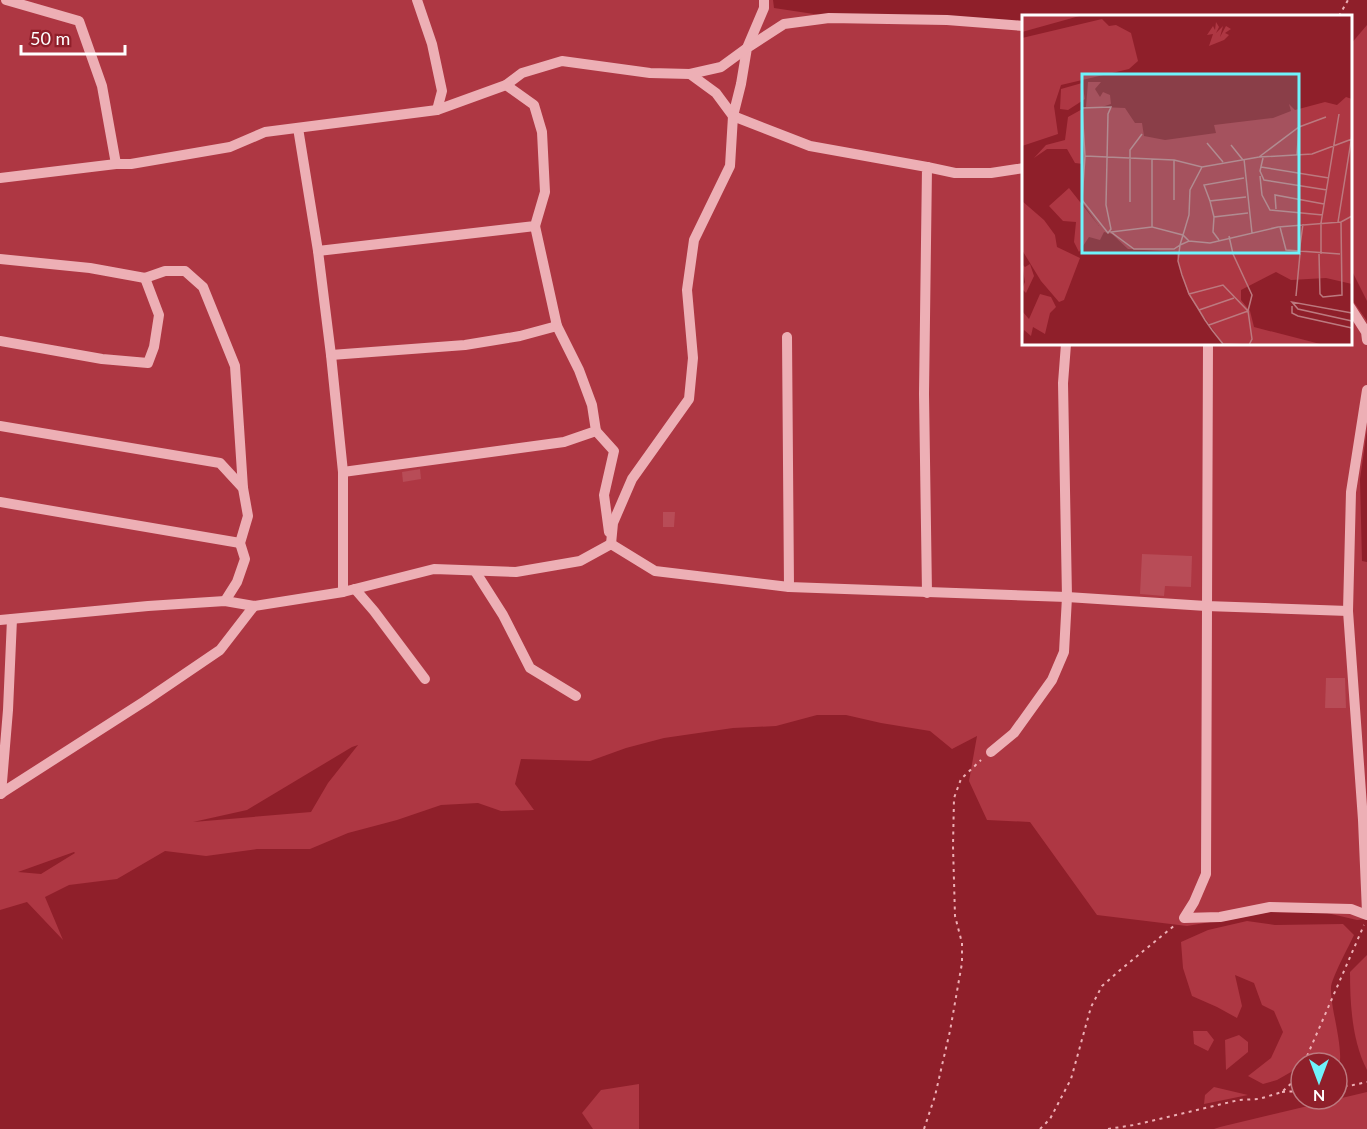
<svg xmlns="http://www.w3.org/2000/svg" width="1367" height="1129" viewBox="0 0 1367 1129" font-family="Lato,sans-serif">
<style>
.green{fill:#ae3743;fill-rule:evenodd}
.building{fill:#b84c57}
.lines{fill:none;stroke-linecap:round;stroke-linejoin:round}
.path{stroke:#edafb5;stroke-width:2;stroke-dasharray:3 4.5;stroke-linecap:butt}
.minor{stroke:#edafb5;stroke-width:10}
.inset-road{fill:none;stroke:#bc797f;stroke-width:1.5}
.view{fill:#6ff3fb;fill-opacity:0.15;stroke:#6ff3fb;stroke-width:3}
.inset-edge{fill:none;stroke:#fff;stroke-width:3}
</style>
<rect width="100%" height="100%" fill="#8f1f2a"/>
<!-- green -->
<g class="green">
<path d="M0,0H773L774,8L827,16L1023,22L1024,344H1350L1351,298L1367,321V430L1360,479L1362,561L1367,562V919L1357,920L1327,913L1269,912L1187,926L1097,915L1030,822L987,820L969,781L977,736L952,749L930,731L881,723L846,715H817L776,726L733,728L664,738L626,748L590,761L521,759L515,784L534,810L501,811L478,803L441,805L397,820L348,833L310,849H257L206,856L165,851L117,879L69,885L45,897L63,940L27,902L0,910ZM358,745L328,783L311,812L193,822L247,810L352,747ZM75,853L41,874L18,872L74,852Z"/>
<polygon points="1367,25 1367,301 1351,269 1350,45"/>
<path d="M1247,921L1275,925L1343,924L1354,935C1349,946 1331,979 1331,988C1330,1009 1347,1056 1337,1072V1063H1301V1071L1298,1068L1277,1080L1263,1084L1248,1076L1271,1058L1283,1032L1274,1011L1262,1005L1254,983L1235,975L1242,1006L1237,1018L1217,1007L1192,996L1183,968L1181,942L1208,930Z"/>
<path d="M1367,955V1070C1352,1041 1350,1004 1350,972Z"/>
<polygon points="1193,1031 1207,1031 1214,1040 1208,1051 1194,1044"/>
<polygon points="1239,1035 1248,1042 1248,1052 1226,1070 1225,1040"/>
<polygon points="639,1084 639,1129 593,1129 582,1113 601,1090"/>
<polygon points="1214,1087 1248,1095 1204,1104 1205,1095"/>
<polygon points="1367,1092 1367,1129 1214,1129 1220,1127"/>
</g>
<!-- building -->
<g class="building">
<polygon points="420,469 421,479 403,482 402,472"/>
<polygon points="663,512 675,512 674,527 663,527"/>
<polygon points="1142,554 1192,556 1191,587 1165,586 1164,596 1140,594"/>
<polygon points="1326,678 1345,678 1346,708 1325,708"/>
</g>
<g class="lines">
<!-- path -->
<g class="path">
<polyline points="1339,16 1348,0"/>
<polyline points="1304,1063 1364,925"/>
<polyline points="1337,1087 1353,1085 1367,1082"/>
<polyline points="1282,1092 1301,1091"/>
<polyline points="924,1129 935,1096 943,1061 950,1031 962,963 962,943 955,916 953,846 954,798 961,779 981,760"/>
<polyline points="1040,1129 1050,1119 1071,1079 1091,1007 1102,986 1119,971 1175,925"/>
<polyline points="1108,1129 1134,1125 1239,1100 1259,1099 1282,1092 1298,1077 1301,1071"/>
</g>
<!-- minor -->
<g class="minor">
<polyline points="6,0 79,21 102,86 116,164"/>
<polyline points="417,0 432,44 442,91 437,110"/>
<polyline points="690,74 716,93 733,116 741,84 747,48 784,24 829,18 947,20 1024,26"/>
<polyline points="298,128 318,251 331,355 343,472 343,592"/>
<polyline points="927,167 955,173 991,173 1024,168"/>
<polyline points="0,178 116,164 131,164 230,147 265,132 437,110 506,85 522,73 562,61 650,73 690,74 721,67 747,48 764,8 764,0"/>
<polyline points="318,251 535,226 545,192 542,132 534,105 506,85"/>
<polyline points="0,259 90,268 145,278 165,271 185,271 203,287 235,366 243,488"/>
<polyline points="1350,307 1366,332 1367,340"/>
<polyline points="787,337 789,587"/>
<polyline points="0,341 102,359 148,363 154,347 159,315 145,278"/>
<polyline points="1208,344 1206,874 1194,902 1184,918 1220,917 1270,907 1351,909 1367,915"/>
<polyline points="331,355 465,345 520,336 557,326 535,226"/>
<polyline points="1367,390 1351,492 1348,611 1363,820 1367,912"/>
<polyline points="0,426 220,463 243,488 248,516 240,543 245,559 237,582 225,601"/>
<polyline points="596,431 614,451 604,495 609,532"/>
<polyline points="343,472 564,442 596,431 592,405 579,370 557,326"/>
<polyline points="0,502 240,543"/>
<polyline points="611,544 613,523 632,479 689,399 693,358 687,290 694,240 730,166 733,116 810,146 927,167 924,394 927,593"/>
<polyline points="475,571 503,615 530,668 576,696"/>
<polyline points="355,589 374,611 425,679"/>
<polyline points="0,620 148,606 225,601 254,606 343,592 434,569 516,572 580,561 611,544 655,571 789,587 1067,597 1206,606 1348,611"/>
<polyline points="991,752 1014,733 1052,680 1064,652 1067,597 1063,383 1066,344"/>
<polyline points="0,794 145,701 220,650 254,606"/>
<polyline points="1,794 8,710 12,619"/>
</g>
</g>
<!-- overview -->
<g transform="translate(1022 15)">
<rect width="330" height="330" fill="#8f1f2a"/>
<path d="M0,0H61L0,17ZM80,4L87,11L94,10L109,18L116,46L107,54L39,70L32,91L36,119L0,131V23ZM194,7L197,12L194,18L201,11L198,22L204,11L209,14L203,18L207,20L202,25L187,31L191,19L185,20L191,11L193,15ZM66,67H79L73,74L78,82L81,77L88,80L89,89L80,92L103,93L113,108H120L122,121L143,125L194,118L192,110L251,103L269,96L267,89L273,95L303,87L315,90L324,82L330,84V269L304,263L269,265L254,257L219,275V285L228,296L232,312L302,330H202L166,279L154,237L106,234L90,219L82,217L78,225L67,222L57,237L52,227L54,207L41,206L27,191L47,173L77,211L59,186L61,149L53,148L45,134H25L12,143L24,130L43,125L46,102L64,92ZM60,68L63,84L46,95L38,94L39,74ZM0,186L22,205L33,220L35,232L58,243L42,285L37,287L19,266L0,235ZM0,249L3,252L8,249L12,261L4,278L0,274L3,267ZM18,279L29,282L34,292L28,298L23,319L11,312L9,321L2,315L0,325V296L7,304Z" fill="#ae3743"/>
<path class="inset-road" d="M89,92L86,99L84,190L89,214L86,218L60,185L63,141L60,93ZM185,128L201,147M209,130L221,145M275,140L277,112M63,141L152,145L180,152L237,142L290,139L330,124M237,142L277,112L304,102M241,143L238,156L242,165L305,175M130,144V212L161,220L167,200L168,175L180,152M222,144L230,218M152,145V185M239,152L307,163M238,161L240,180L248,195L301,200M188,186L182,170L222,163M108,187V135L120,119M254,194L253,180L302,189M192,202L188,186L224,182M316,207L330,120M130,212L89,217L112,234H152L158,230L161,220L167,226M258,212L264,235L318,239M197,225L191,217L192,202L226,198M277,238L281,209M297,239L298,279L301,282L320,280L319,207M299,239V208L317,99M167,279L201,270L226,296L230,280L211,239L207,221M274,281L278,239M270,291V298L276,301L330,313M177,295L212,283M330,298L270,287L276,294L330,306M187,310L226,296L230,324L227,330L201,329L190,315L183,305L177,295L167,279L160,260L156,246L158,230L167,226L188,228L256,212L319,207L330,201"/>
<path class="view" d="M60,59H277V238H60Z"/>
<rect width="330" height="330" class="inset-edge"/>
</g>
<!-- north arrow -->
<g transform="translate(1319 1081) rotate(180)"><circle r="28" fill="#8f1f2a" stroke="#bc797f" stroke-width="1.5"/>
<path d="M0-4.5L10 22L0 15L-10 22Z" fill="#6ff3fb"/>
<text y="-9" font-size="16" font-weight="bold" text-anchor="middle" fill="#ffffff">N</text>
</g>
<!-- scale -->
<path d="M21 45v9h104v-9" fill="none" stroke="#ffffff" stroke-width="3"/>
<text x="30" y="45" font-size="18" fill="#ffffff" stroke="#8f1f2a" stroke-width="4.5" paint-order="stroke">50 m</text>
</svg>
